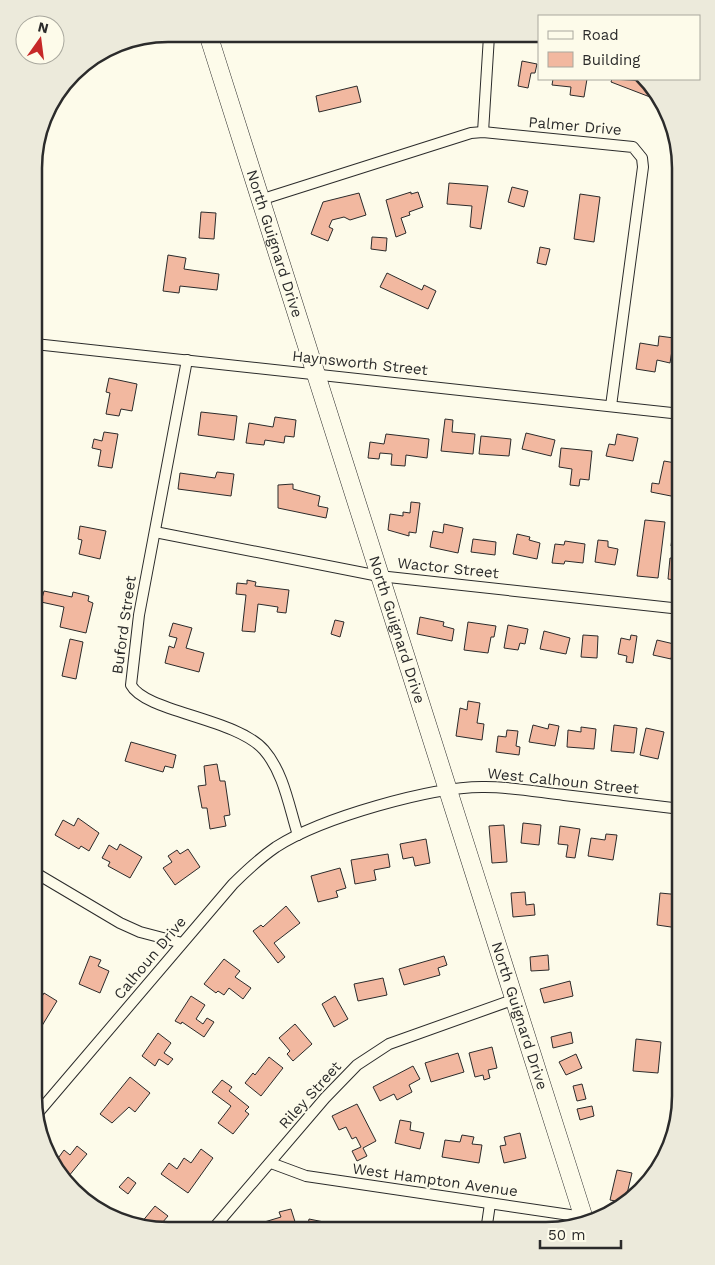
<svg xmlns="http://www.w3.org/2000/svg" width="715" height="1265" viewBox="0 0 715 1265" font-family="'Work Sans',sans-serif">
<style>
.building{fill:#f2b8a0;stroke:#2b2b2b}
.lines{fill:none;stroke-linecap:round;stroke-linejoin:round}
.street-casing{stroke:#2b2b2b;stroke-width:12}
.highway-casing{stroke:#2b2b2b;stroke-width:19}
.street{stroke:#fdfbea;stroke-width:10}
.highway{stroke:#fdfbea;stroke-width:18}
.labels{text-anchor:middle;stroke-width:4;stroke-linejoin:round;paint-order:stroke}
.street-label{font-size:15px;fill:#2b2b2b;stroke:#fdfbea}
.rim{fill:none;stroke:#2b2b2b;stroke-width:2.5}
</style>
<rect width="100%" height="100%" fill="#fdfbea"/>
<!-- building -->
<g class="building">
<polygon points="522,61 537,64 535,73 531,73 528,88 518,86"/>
<polygon points="553,79 587,79 584,97 570,95 571,87 552,85"/>
<polygon points="612,79 644,81 652,91 650,97 611,82"/>
<polygon points="357,86 361,102 319,112 316,96"/>
<polygon points="449,183 488,186 481,229 470,227 472,206 447,204"/>
<polygon points="512,187 528,191 524,207 508,202"/>
<polygon points="411,192 411,194 418,192 423,207 409,212 410,215 401,218 406,233 396,237 386,200"/>
<polygon points="359,193 366,215 350,220 344,217 332,220 329,227 333,229 328,241 311,234 323,202"/>
<polygon points="580,194 600,197 594,242 574,239"/>
<polygon points="201,212 216,213 214,239 199,238"/>
<polygon points="372,237 387,238 386,251 371,249"/>
<polygon points="540,247 550,249 546,265 537,263"/>
<polygon points="168,255 186,258 184,269 219,274 217,290 180,286 179,293 163,291"/>
<polygon points="387,273 422,290 424,285 436,291 428,309 380,287"/>
<polygon points="659,336 674,338 670,363 657,360 655,372 636,369 640,343 658,346"/>
<polygon points="109,378 137,384 132,411 121,409 119,416 106,414 110,393 106,392"/>
<polygon points="201,412 237,416 234,440 198,435"/>
<polygon points="275,417 296,420 294,437 285,436 284,443 265,440 264,445 246,443 249,423 273,427"/>
<polygon points="445,419 453,420 452,432 475,434 473,454 441,451"/>
<polygon points="104,432 118,434 112,468 98,466 101,450 92,448 94,439 102,441"/>
<polygon points="526,433 555,440 551,456 522,449"/>
<polygon points="386,434 429,439 427,458 406,455 405,466 391,465 392,454 380,453 379,459 368,458 370,442 384,444"/>
<polygon points="617,434 638,438 633,461 606,456 609,444 615,445"/>
<polygon points="481,436 511,439 509,456 479,454"/>
<polygon points="561,448 592,451 589,480 580,479 579,486 570,485 572,469 559,467"/>
<polygon points="664,461 681,464 681,480 676,497 651,492 652,483 659,484"/>
<polygon points="217,472 234,474 231,496 178,489 180,473 215,478"/>
<polygon points="293,484 293,489 320,496 318,506 328,508 326,518 278,508 278,485"/>
<polygon points="411,502 420,503 416,533 409,532 409,536 388,530 390,514 403,516 403,512 410,513"/>
<polygon points="645,520 665,522 658,578 637,576"/>
<polygon points="674,523 681,524 681,558 673,557 675,546 671,546"/>
<polygon points="444,524 463,528 458,553 430,547 433,531 443,533"/>
<polygon points="80,526 106,531 100,559 79,554 82,540 78,539"/>
<polygon points="517,534 530,537 529,540 540,543 537,559 513,554"/>
<polygon points="473,539 496,542 495,555 471,552"/>
<polygon points="598,540 608,541 608,547 618,549 615,565 595,562"/>
<polygon points="565,541 585,544 583,563 565,561 564,564 552,563 555,544 564,545"/>
<polygon points="670,558 681,559 681,581 668,579"/>
<polygon points="247,580 256,582 255,586 289,590 286,613 277,612 278,607 258,604 255,632 242,631 246,595 236,594 237,583 247,584"/>
<polygon points="44,591 72,597 73,592 89,596 88,601 93,603 86,633 60,627 64,607 41,602"/>
<polygon points="420,617 444,622 443,626 454,629 452,641 417,634"/>
<polygon points="335,620 344,622 340,637 331,634"/>
<polygon points="468,622 496,626 494,637 491,637 488,653 464,650"/>
<polygon points="173,623 192,628 186,648 204,653 199,672 165,663 169,646 174,648 177,638 169,636"/>
<polygon points="508,625 528,629 525,644 520,643 518,650 504,648"/>
<polygon points="544,631 570,638 566,654 540,649"/>
<polygon points="583,635 598,636 597,658 581,657"/>
<polygon points="631,635 637,636 633,663 626,662 627,656 618,654 621,638 630,640"/>
<polygon points="70,639 83,642 76,679 62,676"/>
<polygon points="657,640 674,644 671,659 653,655"/>
<polygon points="468,701 480,703 477,723 484,724 482,740 456,736 460,708 467,710"/>
<polygon points="549,724 559,726 555,746 529,742 533,725 548,729"/>
<polygon points="614,725 637,728 634,753 611,751"/>
<polygon points="581,727 596,729 594,749 567,747 568,730 581,732"/>
<polygon points="646,728 664,732 658,759 640,755"/>
<polygon points="507,730 518,731 516,746 520,747 519,755 496,752 498,736 506,737"/>
<polygon points="131,742 176,755 173,768 165,766 163,772 125,761"/>
<polygon points="217,764 220,781 225,781 230,815 224,816 226,826 210,829 207,808 202,808 198,786 206,785 204,766"/>
<polygon points="78,818 99,833 89,851 81,846 79,849 55,835 63,820 74,826"/>
<polygon points="523,823 541,825 539,845 521,843"/>
<polygon points="504,825 507,862 492,863 489,826"/>
<polygon points="560,826 580,829 575,858 566,857 568,845 558,844"/>
<polygon points="606,834 617,835 613,860 588,856 591,838 605,840"/>
<polygon points="426,839 430,863 415,866 413,857 403,859 400,844"/>
<polygon points="120,844 142,857 130,878 108,866 110,862 102,858 109,845 117,850"/>
<polygon points="188,849 200,867 175,885 163,868 172,862 168,856 177,850 180,854"/>
<polygon points="388,854 390,867 374,870 376,880 355,884 351,860"/>
<polygon points="340,868 346,888 336,891 338,897 318,902 311,876"/>
<polygon points="525,892 526,905 534,904 535,915 513,917 511,893"/>
<polygon points="660,893 681,895 678,928 657,925"/>
<polygon points="286,906 300,923 274,943 285,957 278,963 253,931 261,925 263,927"/>
<polygon points="548,955 549,970 531,971 530,957"/>
<polygon points="90,956 101,960 98,966 109,971 100,993 79,984"/>
<polygon points="444,956 447,965 438,968 440,975 404,985 399,969"/>
<polygon points="224,959 240,971 235,977 251,988 243,999 229,988 224,995 218,991 216,993 204,984"/>
<polygon points="383,978 387,995 358,1001 354,984"/>
<polygon points="570,981 573,996 544,1003 540,989"/>
<polygon points="44,993 57,1001 37,1034 34,1032 34,1005 36,1007"/>
<polygon points="191,996 205,1005 196,1019 203,1024 207,1018 214,1022 204,1037 182,1022 181,1024 175,1021"/>
<polygon points="335,996 348,1019 334,1027 322,1004"/>
<polygon points="295,1024 312,1044 293,1061 287,1054 290,1051 279,1038"/>
<polygon points="571,1032 573,1043 553,1048 551,1037"/>
<polygon points="158,1033 171,1043 164,1053 173,1059 168,1065 159,1059 155,1066 142,1056"/>
<polygon points="636,1039 661,1042 658,1073 633,1071"/>
<polygon points="492,1047 497,1068 488,1070 490,1078 484,1080 483,1075 475,1077 469,1053"/>
<polygon points="458,1053 464,1072 431,1082 425,1063"/>
<polygon points="576,1054 582,1068 566,1075 559,1062"/>
<polygon points="269,1057 283,1068 261,1096 245,1083 253,1073 255,1075"/>
<polygon points="413,1066 420,1079 409,1085 412,1092 397,1100 394,1094 380,1101 373,1087"/>
<polygon points="130,1077 150,1093 135,1112 129,1107 112,1123 100,1114"/>
<polygon points="222,1080 232,1087 229,1091 249,1107 245,1111 249,1114 233,1134 218,1123 231,1106 212,1092"/>
<polygon points="582,1084 586,1099 577,1101 573,1086"/>
<polygon points="357,1104 376,1141 363,1148 367,1156 357,1161 352,1151 361,1147 356,1137 352,1139 346,1127 339,1130 332,1116"/>
<polygon points="592,1106 594,1116 580,1120 577,1109"/>
<polygon points="400,1120 411,1122 410,1130 424,1133 420,1149 395,1143"/>
<polygon points="670,1120 675,1121 669,1137 666,1136"/>
<polygon points="520,1133 526,1158 504,1163 500,1146 506,1145 504,1137"/>
<polygon points="462,1135 474,1137 472,1144 482,1145 479,1163 442,1157 445,1140 460,1142"/>
<polygon points="77,1146 87,1154 68,1177 56,1161 64,1150 70,1155"/>
<polygon points="201,1149 213,1158 188,1193 161,1174 169,1163 177,1169 184,1158 191,1163"/>
<polygon points="617,1170 632,1173 626,1198 621,1202 610,1200"/>
<polygon points="128,1177 136,1183 128,1194 119,1187"/>
<polygon points="155,1206 168,1216 156,1230 151,1230 131,1222 134,1217 141,1223"/>
<polygon points="291,1209 297,1228 263,1230 261,1223 281,1217 279,1212"/>
<polygon points="309,1219 344,1226 343,1231 307,1231"/>
</g>
<g class="lines">
<!-- street casing -->
<g class="street-casing">
<g id="street">
<polyline points="483,132 489,36"/>
<polyline points="260,200 471,133 483,132 633,147 642,158 643,167 611,406"/>
<polyline points="35,344 681,414"/>
<path d="M187,360L139,615L131,685C145,712 236,718 264,750C284,773 289,807 298,835"/>
<polyline points="155,532 379,576 681,609"/>
<polyline points="34,872 120,923 140,932 182,943"/>
<path d="M37,1114L233,884C246,871 260,858 276,847C321,818 432,786 485,787C512,787 538,792 564,795C603,800 642,804 681,809"/>
<polyline points="271,1163 306,1176 597,1219"/>
<polyline points="212,1230 325,1098 357,1065 389,1044 515,999"/>
<polyline points="486,1231 490,1204"/>
</g>
</g>
<!-- highway casing -->
<g class="highway-casing">
<g id="highway">
<path id="s1" d="M208,34L586,1225"/>
</g>
</g>
<!-- street -->
<use href="#street" class="street"/>
<!-- highway -->
<use href="#highway" class="highway"/>
</g>
<g class="labels">
<!-- street labels -->
<g class="street-label">
<text transform="translate(575 126) rotate(5)" y="5">Palmer Drive</text>
<text dy="5" stroke="none"><textPath href="#s1" startOffset="220">North Guignard Drive</textPath></text>
<text transform="translate(360 363) rotate(6)" y="5">Haynsworth Street</text>
<text transform="translate(448 568) rotate(6)" y="5">Wactor Street</text>
<text transform="translate(124 625) rotate(-82)" y="5">Buford Street</text>
<text dy="5" stroke="none"><textPath href="#s1" startOffset="625">North Guignard Drive</textPath></text>
<text transform="translate(563 781) rotate(6)" y="5">West Calhoun Street</text>
<text transform="translate(150 958) rotate(-50)" y="5">Calhoun Drive</text>
<text dy="5" stroke="none"><textPath href="#s1" startOffset="1030">North Guignard Drive</textPath></text>
<text transform="translate(310 1095) rotate(-48)" y="5">Riley Street</text>
<text transform="translate(435 1180) rotate(8)" y="5">West Hampton Avenue</text>
</g>
</g>
<!-- crop -->
<path d="M0 0H715V1265H0ZM168 42H546A126 126 0 0 1 672 168V1096A126 126 0 0 1 546 1222H168A126 126 0 0 1 42 1096V168A126 126 0 0 1 168 42Z" fill="#eceadb" fill-rule="evenodd"/>
<path class="rim" d="M168 42H546A126 126 0 0 1 672 168V1096A126 126 0 0 1 546 1222H168A126 126 0 0 1 42 1096V168A126 126 0 0 1 168 42Z"/>
<!-- legend -->
<rect x="538" y="15" width="162" height="65" fill="#fdfbea" stroke="#a9a89e"/>
<rect x="548" y="31" width="25" height="8" fill="#fdfbea" stroke="#a9a89e"/>
<text x="582" y="40" font-size="15" fill="#2b2b2b">Road</text>
<rect x="548" y="52" width="25" height="15" fill="#f2b8a0" stroke="#a9a89e"/>
<text x="582" y="65" font-size="15" fill="#2b2b2b">Building</text>
<!-- north arrow -->
<g transform="translate(40 40) rotate(14)"><circle r="24" fill="#fdfbea" stroke="#a9a89e"/>
<path d="M0-4L9 19L0 12L-9 19Z" fill="#c62828"/>
<text y="-8" font-size="14" font-weight="bold" text-anchor="middle" fill="#2b2b2b">N</text>
</g>
<!-- scale -->
<path d="M540 1240v8h81v-8" fill="none" stroke="#2b2b2b" stroke-width="2.5"/>
<text x="548" y="1240" font-size="15" fill="#2b2b2b" stroke="#fdfbea" stroke-width="4" paint-order="stroke">50 m</text>
</svg>
